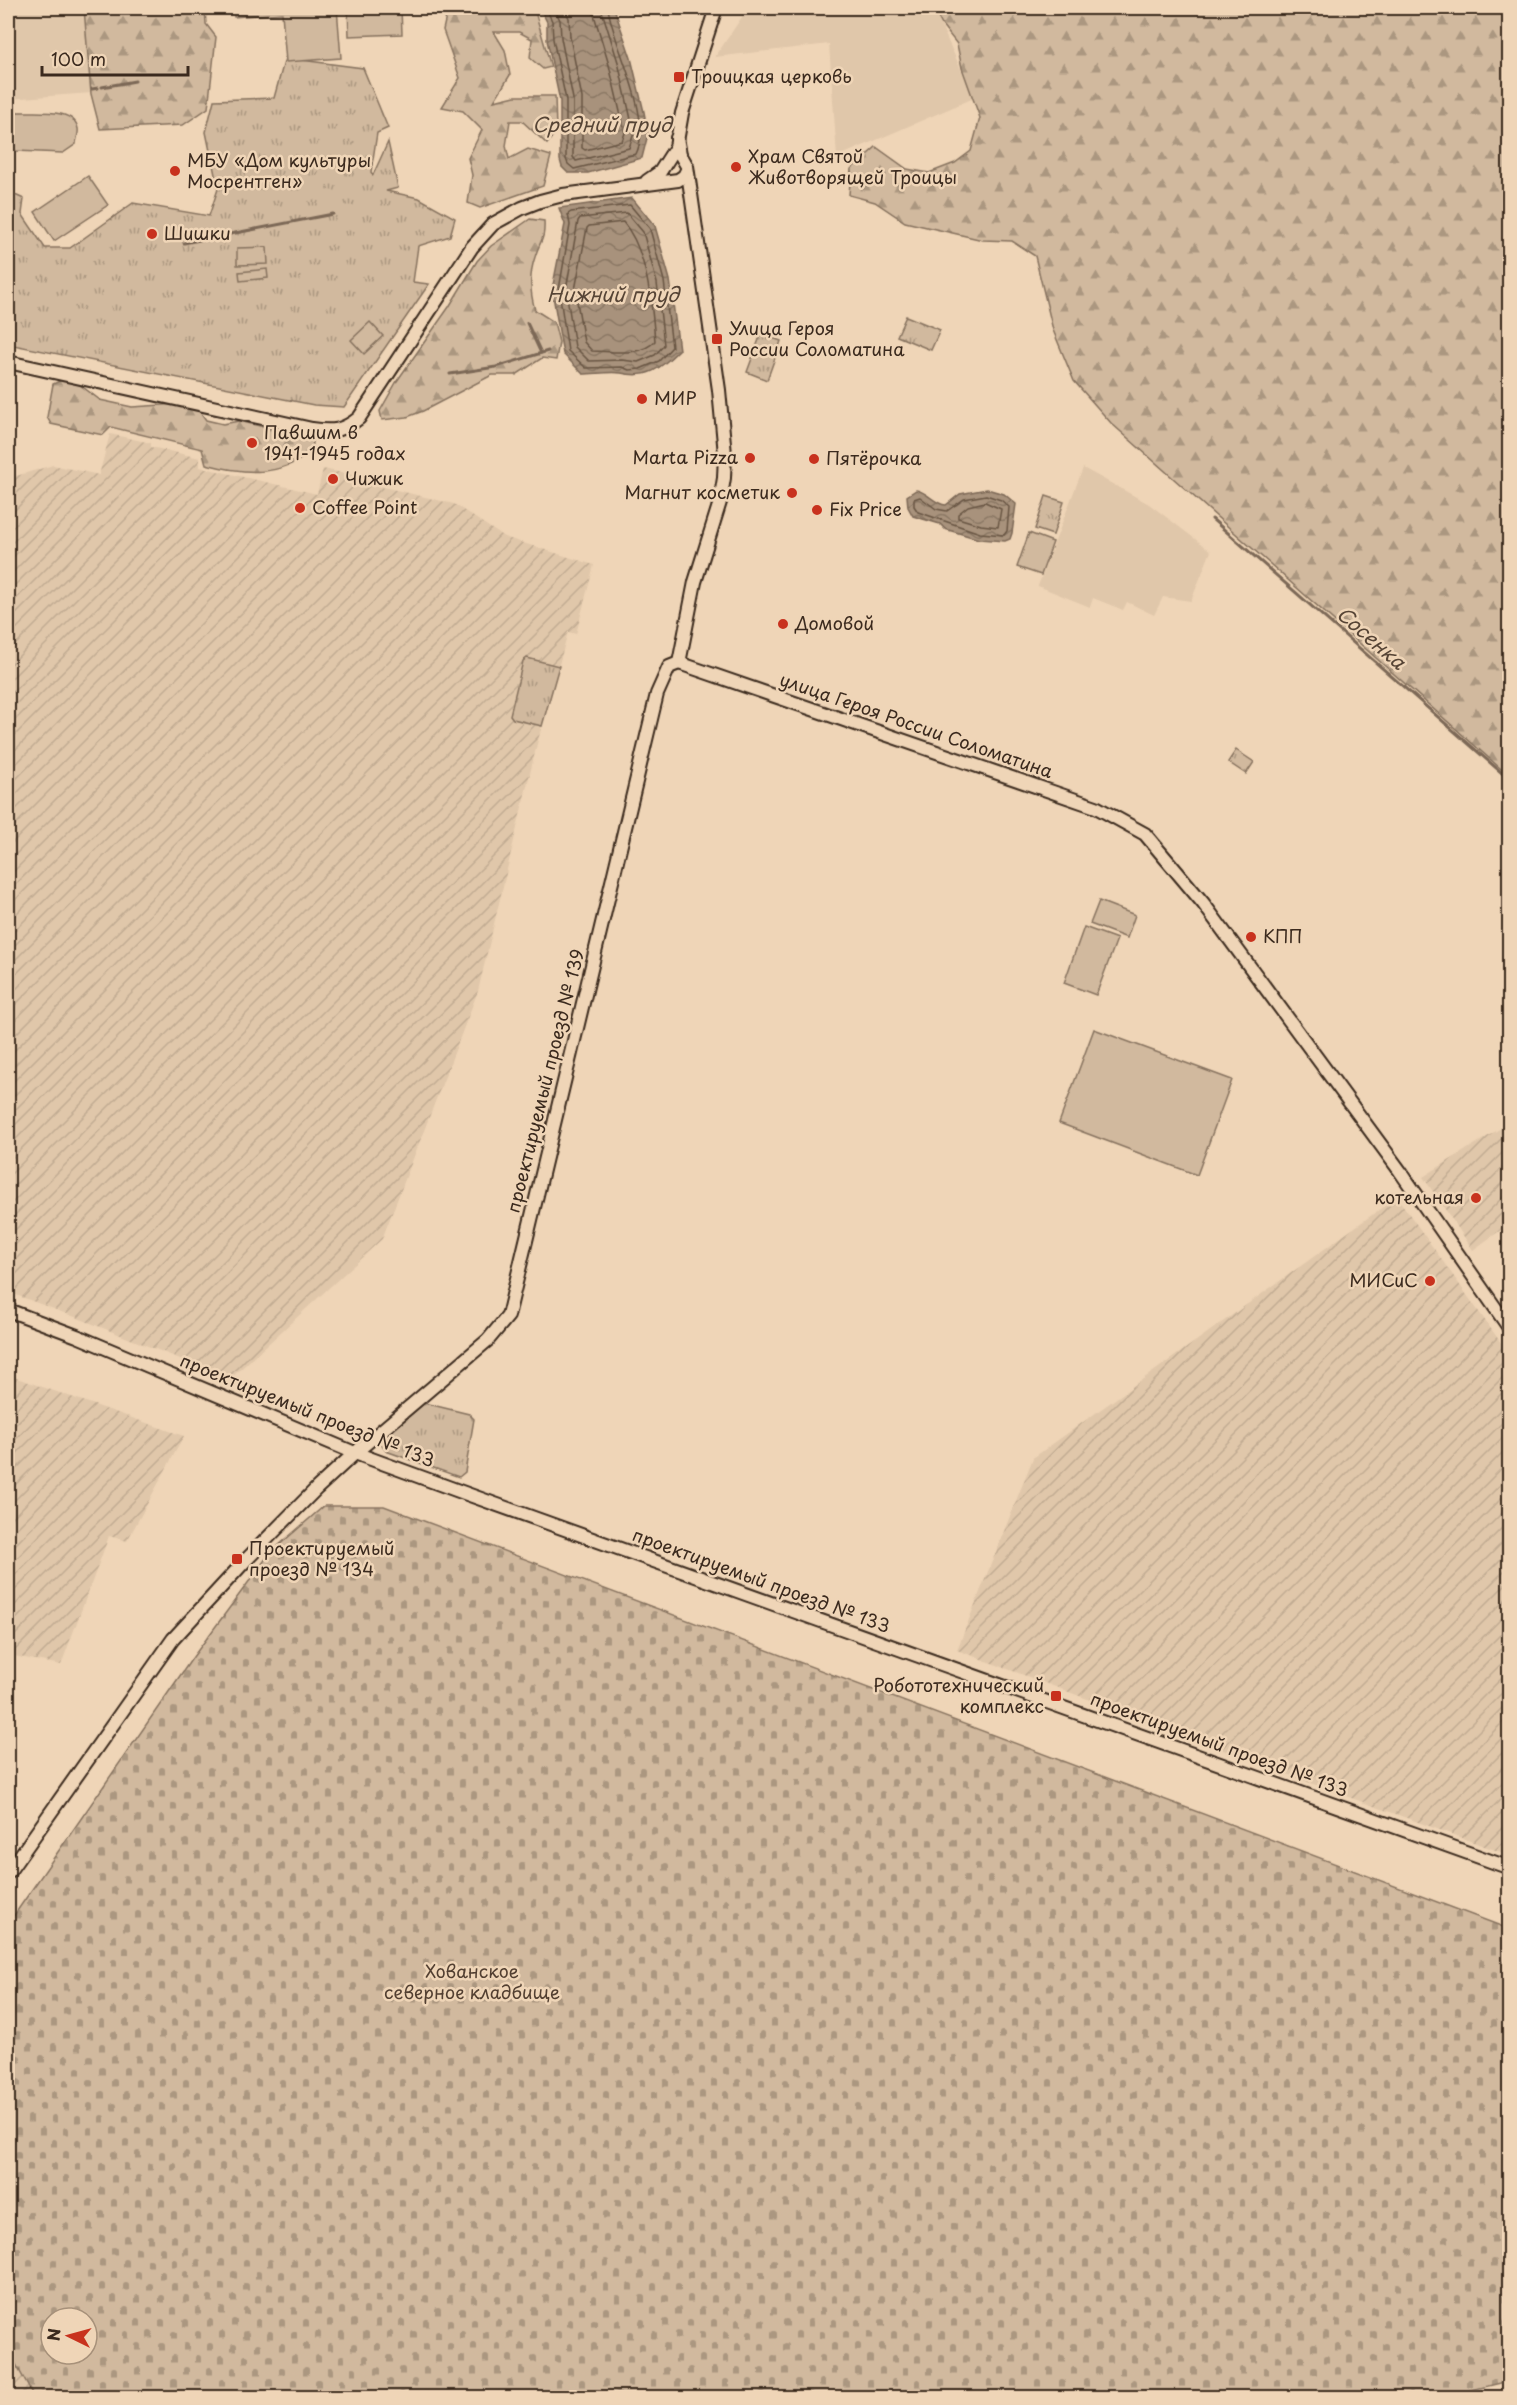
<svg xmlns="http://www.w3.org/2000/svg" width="1517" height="2405" viewBox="0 0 1517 2405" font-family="'Playpen Sans',sans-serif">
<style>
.built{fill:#e0c7aa}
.industrial{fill:url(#industrial-furrows)}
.grass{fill:url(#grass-tufts);stroke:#86725e;stroke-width:1.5}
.forest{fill:url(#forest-firs);stroke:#86725e;stroke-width:1.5}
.cemetery{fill:url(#cemetery-stones);stroke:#86725e;stroke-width:1.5;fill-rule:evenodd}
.garden{fill:#d1b99e;stroke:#86725e;stroke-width:1.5}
.water{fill:url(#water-waves);stroke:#7c6856;stroke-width:1.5}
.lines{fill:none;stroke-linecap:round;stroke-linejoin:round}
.shore{stroke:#675443;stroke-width:1.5}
.stream{stroke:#7c6856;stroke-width:3}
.minor-casing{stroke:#3b2a1e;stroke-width:16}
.minor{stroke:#efd5b7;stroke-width:12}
.poi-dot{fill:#c8321e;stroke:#efd5b7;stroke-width:2}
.labels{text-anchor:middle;stroke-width:5;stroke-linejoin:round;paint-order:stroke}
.poi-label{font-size:18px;fill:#3b2a1e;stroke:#efd5b7;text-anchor:start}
.street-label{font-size:18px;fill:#3b2a1e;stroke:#efd5b7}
.park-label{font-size:18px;fill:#523f31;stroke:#efd5b7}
.water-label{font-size:20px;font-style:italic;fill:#564435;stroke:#efd5b7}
</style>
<defs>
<pattern id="industrial-furrows" width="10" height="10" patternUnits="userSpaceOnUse" patternTransform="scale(1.5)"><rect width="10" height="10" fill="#e0c7aa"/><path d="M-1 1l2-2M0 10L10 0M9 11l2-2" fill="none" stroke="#c1ab92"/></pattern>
<pattern id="grass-tufts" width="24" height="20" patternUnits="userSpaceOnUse" patternTransform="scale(1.5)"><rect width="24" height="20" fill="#d1b99e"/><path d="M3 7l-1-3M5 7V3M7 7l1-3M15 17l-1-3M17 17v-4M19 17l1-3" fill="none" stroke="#ab9780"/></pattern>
<pattern id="forest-firs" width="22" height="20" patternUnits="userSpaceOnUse" patternTransform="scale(1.5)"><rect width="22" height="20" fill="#d1b99e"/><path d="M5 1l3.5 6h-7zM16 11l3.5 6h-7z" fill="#ab9780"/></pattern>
<pattern id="cemetery-stones" width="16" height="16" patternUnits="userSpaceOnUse" patternTransform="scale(1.5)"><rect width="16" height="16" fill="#d1b99e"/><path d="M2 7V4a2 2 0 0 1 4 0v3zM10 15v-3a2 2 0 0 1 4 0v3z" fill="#ab9780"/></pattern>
<pattern id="water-waves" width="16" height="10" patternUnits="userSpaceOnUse" patternTransform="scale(1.5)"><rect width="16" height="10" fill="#a8927b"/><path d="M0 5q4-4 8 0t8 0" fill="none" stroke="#8a7764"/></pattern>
</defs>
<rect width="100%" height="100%" fill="#efd5b7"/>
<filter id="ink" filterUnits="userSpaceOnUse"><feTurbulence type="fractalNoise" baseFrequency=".0167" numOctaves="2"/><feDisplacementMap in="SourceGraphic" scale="12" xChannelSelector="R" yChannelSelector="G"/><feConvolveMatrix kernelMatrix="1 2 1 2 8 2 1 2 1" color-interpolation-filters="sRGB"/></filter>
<g filter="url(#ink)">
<!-- built -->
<g class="built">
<polygon points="8,8 88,8 92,93 8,99"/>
<polygon points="748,8 933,8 974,98 837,157 829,44 715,57"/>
<polygon points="1083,468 1149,504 1211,551 1191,601 1163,597 1154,615 1127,602 1123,610 1093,598 1090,607 1038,586"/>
</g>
<!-- industrial -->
<g class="industrial">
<polygon points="110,434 151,443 151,447 200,458 200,467 317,494 323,469 367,478 367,483 454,504 504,537 594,565 576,634 568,632 537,744 478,991 382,1239 230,1379 83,1320 8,1292 8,481 16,476 53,465 99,475"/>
<polygon points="1509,1123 1509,1224 1473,1250 1423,1177"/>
<polygon points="1397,1197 1509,1354 1509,1855 1332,1791 957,1650 1033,1458"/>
<polygon points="8,1375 184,1436 127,1541 109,1536 61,1665 14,1656 8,1667"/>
<polygon points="8,2350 34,2397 8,2397"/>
</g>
<!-- grass -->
<g class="grass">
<polygon points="285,58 363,68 388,128 377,133 371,172 373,175 388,142 398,188 386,191 419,198 455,218 450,236 418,246 413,282 429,284 344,407 314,405 8,344 8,192 24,199 22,214 45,248 70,248 133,203 209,216 218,189 206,132 214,100 274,98"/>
<polygon points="906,316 940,330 931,350 897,336"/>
<polygon points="761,334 781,341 767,380 747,372"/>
<polygon points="1046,496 1064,502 1053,535 1035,529"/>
<polygon points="527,658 559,666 542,726 513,719 510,715 523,661"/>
<polygon points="1236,750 1254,762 1246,774 1228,762"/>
<polygon points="424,1403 469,1414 474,1419 465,1472 459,1477 386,1451 381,1444 383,1439"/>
</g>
<!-- forest -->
<g class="forest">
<polygon points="84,8 205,8 206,24 216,37 208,108 183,125 100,129 91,94"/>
<polygon points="448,8 534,8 551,67 543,69 530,58 532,39 519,32 494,32 505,50 510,75 494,101 515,96 555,96 556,131 547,144 522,121 510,121 506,146 509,159 528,149 551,156 543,186 480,208 468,203 472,175 468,158 482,130 463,111 442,107 460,78 443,30"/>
<polygon points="933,8 1509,8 1509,776 1111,423 1074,381 1053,330 1035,256 1012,241 983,240 905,222 875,202 849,195 851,169 876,147 907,169 929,173 955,163 971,151 980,118 962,68 957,44 942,25"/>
<path d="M530,219L544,221C545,241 540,240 535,257C529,274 530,293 535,310L554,322L559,342L556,360L542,358L516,375H492L423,411L407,417L382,420L380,411L397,381L449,307L477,261L491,246Z"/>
<path d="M64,379L80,385L100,400L132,407L178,404L196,406L206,420L223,424L239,421L260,426L298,434L313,442L312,451C280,478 243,474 206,464L202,449L111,427L103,435L51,424L47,417L53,384Z"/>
</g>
<!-- cemetery -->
<path class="cemetery" d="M324,1506H384L1509,1929V2381L1439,2398L34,2397L8,2350V1924L193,1657L270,1553ZM51,2318H87V2354H51Z"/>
<!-- garden -->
<g class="garden">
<polygon points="234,8 337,8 341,58 286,62 282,13 234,17"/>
<polygon points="348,8 401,8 402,34 349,36"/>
<path d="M17,112C33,113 75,107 78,129C79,133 76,140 76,144L63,153L16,151L8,143V120Z"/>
<polygon points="88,176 108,205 54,241 35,212"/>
<polygon points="267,247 268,264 237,265 237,248"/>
<polygon points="267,269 268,278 240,281 239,272"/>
<polygon points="370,322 383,336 364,354 351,340"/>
<polygon points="1029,533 1053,542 1041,575 1017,567"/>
<polygon points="1099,901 1135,915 1127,938 1090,924"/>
<polygon points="1084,927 1117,939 1096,995 1064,983"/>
<polygon points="1094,1029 1232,1080 1197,1175 1059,1123"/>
</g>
<!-- water -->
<g class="water">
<polygon points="540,8 614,8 631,58 644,112 648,134 642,158 588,173 568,173 562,167 560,160 560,101 547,40 547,22"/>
<path d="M632,198L655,226L670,280L679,350C660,369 648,379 621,373C610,371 595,374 583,374L563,354L552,290L565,224L559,208Z"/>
<path d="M987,489L1004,494L1016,504L1012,533L1010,539L1005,541L979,539L945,529L940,524L913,516L908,507L907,496L916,490C928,492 934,504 946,505L960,494Z"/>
</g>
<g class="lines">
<!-- shore -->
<g class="shore">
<path d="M546,8L552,21L553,39L566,100V159L568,164L574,169L636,154C654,117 613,46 608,8"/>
<polyline points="554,8 560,20 561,38 573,99 573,157 576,161 629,148 634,133 630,115 618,62 601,8"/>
<polyline points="564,8 569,18 570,37 582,98 582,148 585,150 622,141 625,133 609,65 592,8"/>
<polygon points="630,205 650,229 664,281 672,347 659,361 640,369 629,370 622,367 586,368 568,351 559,290 570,225 568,214 571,212"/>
<polygon points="627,213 643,232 657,283 664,345 655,355 638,362 622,360 589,361 575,347 566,290 578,221 580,218"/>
<path d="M623,222C647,249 652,305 655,341C641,357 612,351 592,351L584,342L575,290L587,228L589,226Z"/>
<polygon points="986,495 1001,500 1009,507 1007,531 1004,535 980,533 918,512 914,506 914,499 920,497 936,509 947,511 964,499"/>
<polygon points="985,502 1001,509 998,527 981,525 958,518 958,514 968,506"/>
</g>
<!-- stream -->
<g class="stream">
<polyline points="102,87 135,81"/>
<polyline points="92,89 98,88"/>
<polyline points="184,243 333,214"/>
<polyline points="527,323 541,353"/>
<polyline points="450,374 496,367 548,351"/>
<polyline points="1212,519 1510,780"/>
</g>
<!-- minor casing -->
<g class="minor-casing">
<g id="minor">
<polyline points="677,138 680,154 687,166 719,390 725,454 724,478 720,502 695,582 679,663"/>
<polyline points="647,181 660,172 676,147 682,113 716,8"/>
<path d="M8,362L312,429C333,432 343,431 359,418L472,247L493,224L522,208L540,201L563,195L678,180L684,176L687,170"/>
<polyline points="679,663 1096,807 1145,834 1203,903 1400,1171 1510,1329"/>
<polyline points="8,1310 77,1336 355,1453 467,1494 1510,1868"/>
<polyline points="8,1873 173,1639 246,1560 317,1488 355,1453 488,1340 508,1316 657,694 669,667 679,663"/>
</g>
</g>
<!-- minor -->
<use href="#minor" class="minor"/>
</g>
</g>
<!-- markers -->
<g class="poi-dot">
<rect x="673" y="71" width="12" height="12" rx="3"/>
<circle cx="736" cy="167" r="6"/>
<circle cx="175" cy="171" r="6"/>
<circle cx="152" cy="234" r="6"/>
<rect x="711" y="333" width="12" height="12" rx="3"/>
<circle cx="642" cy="399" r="6"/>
<circle cx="252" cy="443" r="6"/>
<circle cx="750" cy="458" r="6"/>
<circle cx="814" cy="459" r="6"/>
<circle cx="333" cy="479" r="6"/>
<circle cx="792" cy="493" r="6"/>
<circle cx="300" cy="508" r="6"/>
<circle cx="817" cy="510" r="6"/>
<circle cx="783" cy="624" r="6"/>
<circle cx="1251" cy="937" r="6"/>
<circle cx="1476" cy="1198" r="6"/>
<circle cx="1430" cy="1281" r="6"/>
<rect x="231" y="1553" width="12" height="12" rx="3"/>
<rect x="1050" y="1690" width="12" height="12" rx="3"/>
</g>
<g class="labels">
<!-- poi labels -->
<g class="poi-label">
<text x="691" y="83">Троицкая церковь</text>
<text x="748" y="163">Храм Святой<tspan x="748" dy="21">Животворящей Троицы</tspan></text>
<text x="187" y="167">МБУ «Дом культуры<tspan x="187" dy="21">Мосрентген»</tspan></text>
<text x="164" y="240">Шишки</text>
<text x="729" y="335">Улица Героя<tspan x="729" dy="21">России Соломатина</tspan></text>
<text x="654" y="405">МИР</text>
<text x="264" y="439">Павшим в<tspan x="264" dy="21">1941-1945 годах</tspan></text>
<text x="738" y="464" text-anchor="end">Marta Pizza</text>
<text x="826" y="465">Пятёрочка</text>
<text x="345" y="485">Чижик</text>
<text x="780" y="499" text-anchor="end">Магнит косметик</text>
<text x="312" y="514">Coffee Point</text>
<text x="829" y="516">Fix Price</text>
<text x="795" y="630">Домовой</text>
<text x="1263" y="943">КПП</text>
<text x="1464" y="1204" text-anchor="end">котельная</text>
<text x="1418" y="1287" text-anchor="end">МИСиС</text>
<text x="249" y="1555">Проектируемый<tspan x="249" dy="21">проезд № 134</tspan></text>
<text x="1044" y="1692" text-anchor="end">Робототехнический<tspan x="1044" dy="21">комплекс</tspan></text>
</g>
<!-- street labels -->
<g class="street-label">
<text transform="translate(916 726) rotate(19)" y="6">улица Героя России Соломатина</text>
<text transform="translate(546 1081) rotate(-76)" y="6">проектируемый проезд № 139</text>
<text transform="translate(307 1411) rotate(22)" y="6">проектируемый проезд № 133</text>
<text transform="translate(761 1581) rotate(20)" y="6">проектируемый проезд № 133</text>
<text transform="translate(1219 1745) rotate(20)" y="6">проектируемый проезд № 133</text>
</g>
<!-- park labels -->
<g class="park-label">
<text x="472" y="1978">Хованское<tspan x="472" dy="21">северное кладбище</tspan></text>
</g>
<!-- water labels -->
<g class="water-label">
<text x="602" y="132">Средний пруд</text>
<text x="613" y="302">Нижний пруд</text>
<text transform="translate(1371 638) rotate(41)" y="7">Сосенка</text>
</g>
</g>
<!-- margin -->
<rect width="1517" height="2405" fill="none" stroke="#efd5b7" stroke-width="30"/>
<rect x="15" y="15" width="1487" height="2375" fill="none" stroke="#3b2a1e" stroke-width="2" filter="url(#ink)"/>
<!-- north arrow -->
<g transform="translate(69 2336) rotate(275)"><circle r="28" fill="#efd5b7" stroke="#a7917a" stroke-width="1.5"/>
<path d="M0-4.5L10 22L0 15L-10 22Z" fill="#c8321e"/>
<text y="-9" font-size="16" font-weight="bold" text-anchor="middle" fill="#3b2a1e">N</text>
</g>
<!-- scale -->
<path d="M42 66v9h146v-9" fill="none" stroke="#3b2a1e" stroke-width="3"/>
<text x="51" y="66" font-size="18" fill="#3b2a1e" stroke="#efd5b7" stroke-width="4.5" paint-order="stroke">100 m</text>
</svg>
